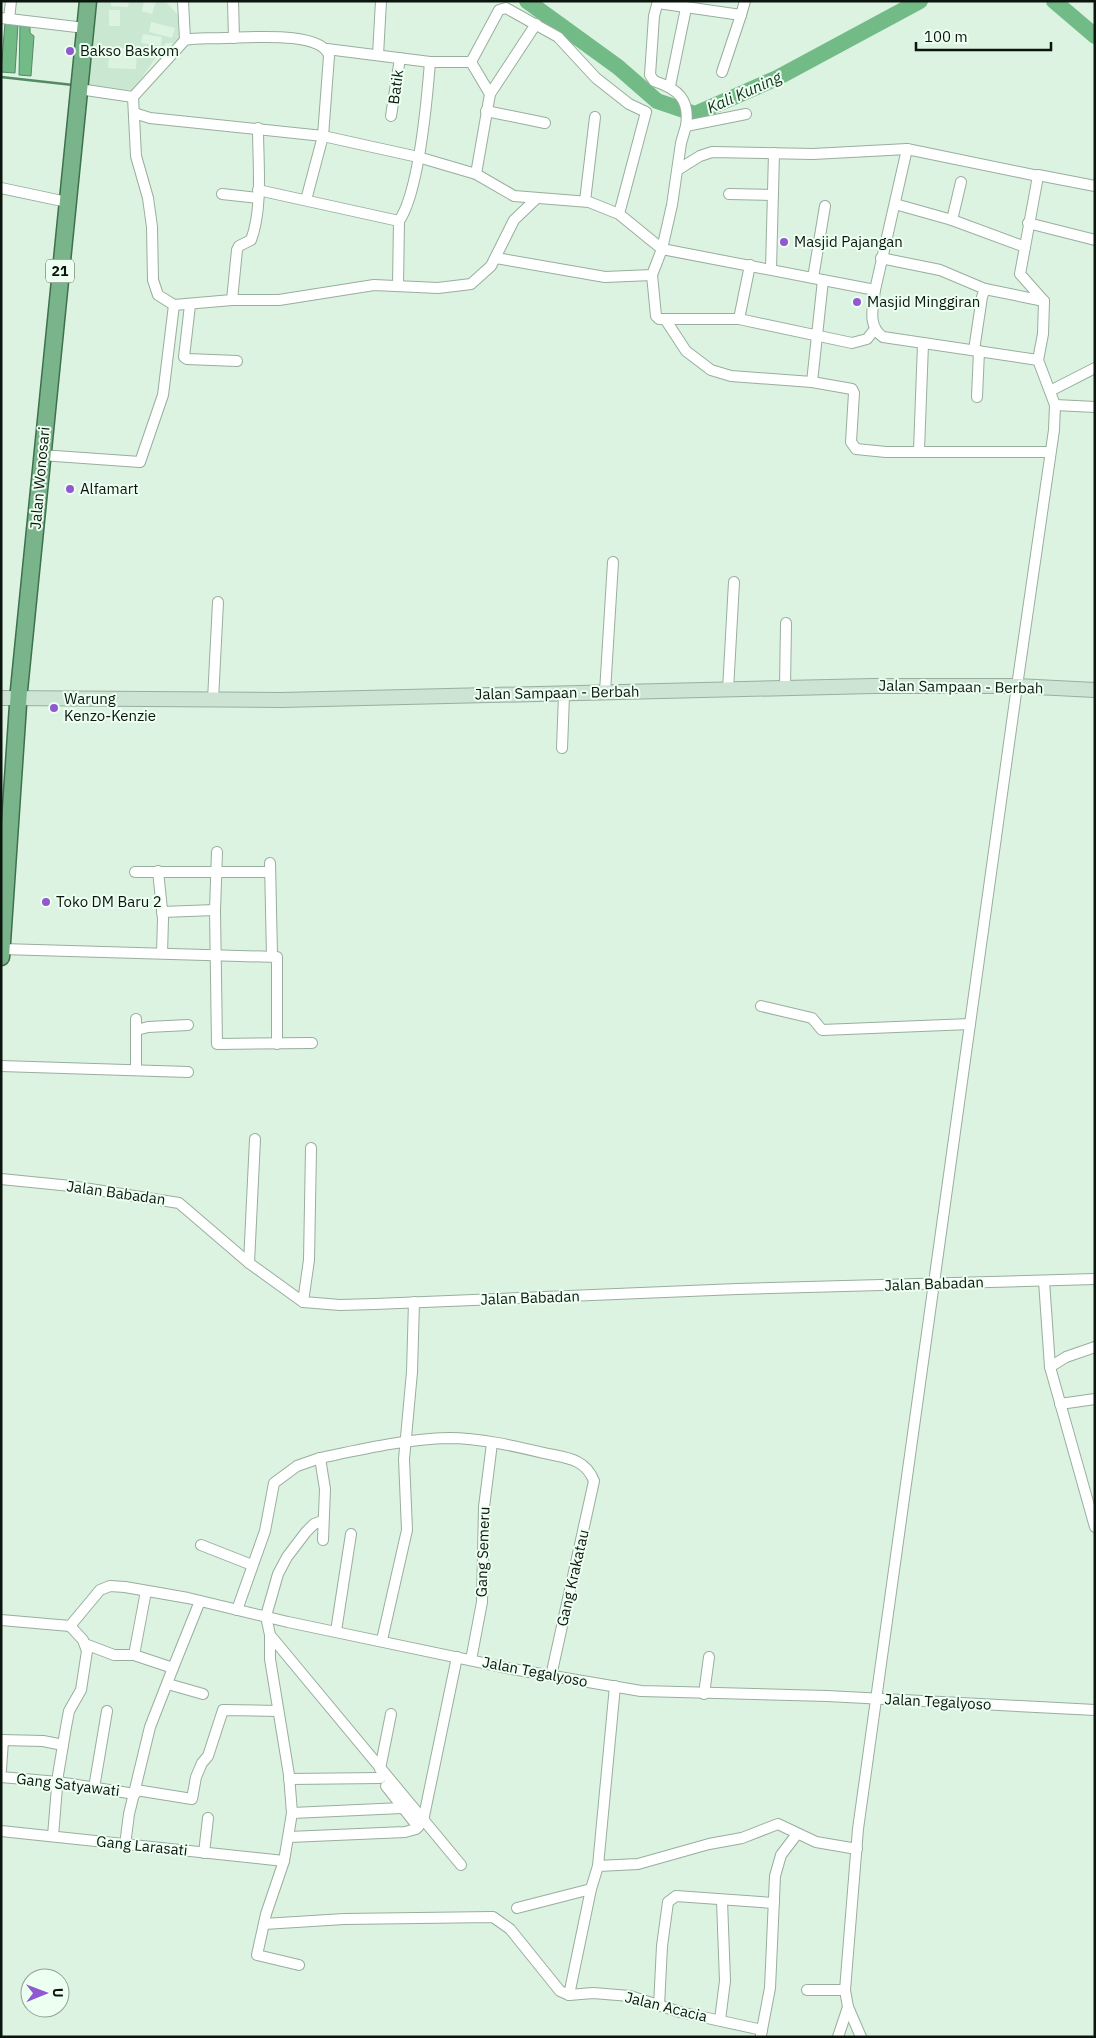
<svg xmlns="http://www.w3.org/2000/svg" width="1096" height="2038" viewBox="0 0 1096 2038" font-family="'IBM Plex Sans',sans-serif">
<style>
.built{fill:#cae7d1;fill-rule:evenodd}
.water{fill:#72bb87;stroke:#538963}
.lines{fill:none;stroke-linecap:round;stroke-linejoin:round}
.stream{stroke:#538963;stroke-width:2.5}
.river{stroke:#72bb87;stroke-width:16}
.minor-casing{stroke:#99ae9e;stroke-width:12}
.secondary-casing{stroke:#99ae9e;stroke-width:16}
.trunk-casing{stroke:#3d704c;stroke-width:19}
.minor{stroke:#fff;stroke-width:10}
.secondary{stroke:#cde3d4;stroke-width:14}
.trunk{stroke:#7ab48b;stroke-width:16}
.poi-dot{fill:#9059d1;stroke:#edfff1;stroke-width:2}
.labels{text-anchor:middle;stroke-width:4;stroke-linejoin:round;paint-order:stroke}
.shield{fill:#edfff1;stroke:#505a52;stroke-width:1}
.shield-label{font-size:14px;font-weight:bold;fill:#0c140e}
.poi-label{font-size:15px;fill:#0c140e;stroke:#edfff1;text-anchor:start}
.street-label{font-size:15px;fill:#0c140e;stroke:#edfff1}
.water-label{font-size:16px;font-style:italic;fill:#12321d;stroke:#edfff1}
</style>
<rect width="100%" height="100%" fill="#dcf3e1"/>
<!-- built -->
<path class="built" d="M96,1H111V6L128,7L129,1H144L142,11L152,14L156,1H165L178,15L179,43H166L133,90L87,85ZM109,10H120V26H109ZM151,22L175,28L172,38L149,32ZM143,34L162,37L161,46L141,43ZM110,47L137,49L136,69L108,68ZM140,47L155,49L154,58L139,56Z"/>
<!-- water -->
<g class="water">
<polygon points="5,23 18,24 15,73 1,72"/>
<polygon points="20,24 30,25 30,33 34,36 31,76 19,75"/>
</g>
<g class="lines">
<!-- stream -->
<polyline class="stream" points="1,77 73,85"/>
<!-- river -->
<g class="river">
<polyline points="527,1 618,67 657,101 695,114 777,78 920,1"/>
<polyline points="1054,1 1095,36"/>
</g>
<!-- minor casing -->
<g class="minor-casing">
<g id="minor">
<polyline points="183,1 185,40"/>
<polyline points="233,1 234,38"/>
<path d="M658,1L654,16L650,75L654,81C678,89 690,99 686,126"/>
<polyline points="658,3 741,15 745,1"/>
<polyline points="1,18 85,28"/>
<polyline points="9,19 11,1"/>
<polyline points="327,49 430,62 471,62 490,94"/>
<polyline points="378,55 381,1"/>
<polyline points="471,62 499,10 506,8 558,37 596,78 629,104 646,112 619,214"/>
<polyline points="722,72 741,15"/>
<polyline points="670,86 686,8"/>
<polyline points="79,89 133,97"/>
<polyline points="486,111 545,123"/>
<path d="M134,113L150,118L323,136L418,157L476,174L514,196L589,202L619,214L662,249L875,290C873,307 867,326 883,337L1038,360L1043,334L1044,301L1020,274L1025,247"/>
<polyline points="746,114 686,126 681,143 672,205 662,249 652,275 656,316 659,319 665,319 686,351 711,370 731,376 812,382 852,389 854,393 851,442 856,449 886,452 1050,452"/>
<polyline points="391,116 400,58"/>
<path d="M258,128C258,162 263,209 251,240L239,246L237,250L232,300L174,305L158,295L153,280L152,227L148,198L136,156L133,97L185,40C198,37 211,39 224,38C246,38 322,30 329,56L323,136L306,200"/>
<polyline points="679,169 700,156 712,152 813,154 907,149 1038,176 1025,247 952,220 895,204"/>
<polyline points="476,174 490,94 536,24"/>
<polyline points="1038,175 1095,186"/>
<polyline points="1,188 67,202"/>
<polyline points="258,190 399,221"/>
<polyline points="222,194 258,198"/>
<polyline points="729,194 773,195"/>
<polyline points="585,201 595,117"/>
<polyline points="952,220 961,182"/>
<polyline points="1028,223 1095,240"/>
<polyline points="496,258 605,277 652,275"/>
<polyline points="881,258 940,270 985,289 982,297 974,350"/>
<polyline points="771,269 774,153"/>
<polyline points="813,278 825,206"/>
<path d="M398,286L399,221C419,192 427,100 430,62"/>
<polyline points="985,289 1044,301"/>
<polyline points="875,290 907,149"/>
<polyline points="232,300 279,300 374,285 438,288 471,284 491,266 514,220 536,199"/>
<polyline points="190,305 184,357 187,359 237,361"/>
<polyline points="665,319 739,319 852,343 867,339 875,329"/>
<polyline points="739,319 750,265"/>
<polyline points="812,382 823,280"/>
<polyline points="1050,391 1095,368"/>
<polyline points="977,397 979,351"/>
<polyline points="1055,405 1095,407"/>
<polyline points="919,450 923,344"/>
<polyline points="41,455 140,462 163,395 174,305"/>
<polyline points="785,688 786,623"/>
<polyline points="728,690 734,582"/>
<polyline points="605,692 613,562"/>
<polyline points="213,700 218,602"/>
<polyline points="562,748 564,695"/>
<polyline points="217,852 215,910 217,1044 312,1043"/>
<polyline points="270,863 272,956"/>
<polyline points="158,871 163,919 162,953"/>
<polyline points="135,872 270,872"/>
<polyline points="162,912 215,910"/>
<polyline points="2,949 277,957 277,1044"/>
<polyline points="761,1006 812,1018 822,1030 970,1024"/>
<polyline points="136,1019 136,1069"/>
<polyline points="137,1030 148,1027 188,1025"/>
<polyline points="1,1066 188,1072"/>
<polyline points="1,1179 71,1186 179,1203 249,1263 303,1302 340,1305 375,1304 737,1289 1095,1279"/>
<polyline points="249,1263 255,1139"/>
<polyline points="1044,1281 1050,1367 1095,1527"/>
<polyline points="303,1302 309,1260 311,1148"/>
<polyline points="1050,1367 1066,1357 1095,1347"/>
<polyline points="1060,1404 1095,1399"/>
<path d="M320,1458C363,1449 406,1439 449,1438C480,1438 514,1446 544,1453C566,1458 585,1458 594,1481L551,1676"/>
<polyline points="201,1545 252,1565"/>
<polyline points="237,1610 265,1531 274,1483 297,1466 320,1458 325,1489 323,1540"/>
<polyline points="1,1620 70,1626 100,1590 110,1586 125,1587 188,1598 288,1622 512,1669 641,1691 827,1696 1095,1710"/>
<polyline points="336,1631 351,1534"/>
<polyline points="270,1635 461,1865"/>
<polyline points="382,1640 407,1530 404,1459 412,1372 414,1302"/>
<polyline points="85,1644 114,1655 134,1655 173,1668 200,1601"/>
<polyline points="134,1655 146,1591"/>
<polyline points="471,1660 482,1602 484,1507 492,1443"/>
<polyline points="168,1684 203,1694"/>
<polyline points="704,1694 709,1657"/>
<polyline points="1,1740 43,1741 63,1745"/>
<polyline points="380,1769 391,1714"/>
<polyline points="1,1770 3,1740"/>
<polyline points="1,1777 58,1782 135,1794"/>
<polyline points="289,1779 380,1778"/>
<polyline points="386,1786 418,1827"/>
<polyline points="94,1788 107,1711"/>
<polyline points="136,1790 192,1799 196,1777 202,1763 208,1756 223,1710 277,1711"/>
<polyline points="292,1813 402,1808"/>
<polyline points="1,1831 284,1861"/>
<polyline points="53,1836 58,1775 66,1727 69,1711 81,1690 87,1651 83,1640 70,1626"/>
<polyline points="289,1837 405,1832 416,1829 423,1821 457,1657"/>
<polyline points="125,1845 129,1814 150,1727 173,1668"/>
<polyline points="204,1853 208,1818"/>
<polyline points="598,1866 615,1686"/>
<polyline points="517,1908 591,1889"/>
<polyline points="264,1924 344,1919 493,1917 510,1929 560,1991 569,1995 593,1993 630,1996 680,2012 762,2030"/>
<polyline points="299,1965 257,1955 266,1914 284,1861 292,1813 289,1775 270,1659 270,1635 266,1616 278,1574 287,1557 306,1532 314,1524 322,1521"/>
<polyline points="807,1990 845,1990"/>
<polyline points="569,1995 591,1889 598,1866 638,1864 709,1844 742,1838 778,1824 816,1842 857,1849"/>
<polyline points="659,2006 662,1946 668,1902 676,1896 774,1903"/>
<polyline points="720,2020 725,1981 722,1901"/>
<polyline points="761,2035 770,1988 775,1876 781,1855 797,1834"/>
<polyline points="838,2037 848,2007"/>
<polyline points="861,2037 848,2007 845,1990 858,1829 1017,686 1054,430 1055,405 1038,360"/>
</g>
</g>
<!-- secondary casing -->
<g class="secondary-casing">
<polyline id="secondary" points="1,698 281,700 873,686 1017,686 1095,690"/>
</g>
<!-- trunk casing -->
<g class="trunk-casing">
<polyline id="trunk" points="1,957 19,690 88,1"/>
</g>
<!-- minor -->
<use href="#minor" class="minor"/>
<!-- secondary -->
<use href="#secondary" class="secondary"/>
<!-- trunk -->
<use href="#trunk" class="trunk"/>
</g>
<!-- markers -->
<g class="poi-dot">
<circle cx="70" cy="51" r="5"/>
<circle cx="784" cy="242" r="5"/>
<circle cx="857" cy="302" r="5"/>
<circle cx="70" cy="489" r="5"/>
<circle cx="54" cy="708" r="5"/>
<circle cx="46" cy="902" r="5"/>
</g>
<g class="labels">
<!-- shield labels -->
<rect class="shield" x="46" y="259.5" width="28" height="23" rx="4"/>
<g class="shield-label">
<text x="60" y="276">21</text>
</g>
<!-- poi labels -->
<g class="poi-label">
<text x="80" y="56">Bakso Baskom</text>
<text x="794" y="247">Masjid Pajangan</text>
<text x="867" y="307">Masjid Minggiran</text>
<text x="80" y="494">Alfamart</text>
<text x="64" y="704">Warung<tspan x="64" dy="17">Kenzo-Kenzie</tspan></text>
<text x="56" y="907">Toko DM Baru 2</text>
</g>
<!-- street labels -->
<g class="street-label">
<text transform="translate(396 87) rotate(-82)" y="5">Batik</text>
<text transform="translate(40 478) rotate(-85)" y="5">Jalan Wonosari</text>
<text transform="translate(961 687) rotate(1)" y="5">Jalan Sampaan - Berbah</text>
<text transform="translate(557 693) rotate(-1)" y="5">Jalan Sampaan - Berbah</text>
<text transform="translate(116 1193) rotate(8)" y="5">Jalan Babadan</text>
<text transform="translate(934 1284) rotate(-2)" y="5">Jalan Babadan</text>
<text transform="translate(530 1298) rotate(-2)" y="5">Jalan Babadan</text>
<text transform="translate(483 1552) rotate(-88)" y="5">Gang Semeru</text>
<text transform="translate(573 1578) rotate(-77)" y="5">Gang Krakatau</text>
<text transform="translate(535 1672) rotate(11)" y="5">Jalan Tegalyoso</text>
<text transform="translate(938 1702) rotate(3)" y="5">Jalan Tegalyoso</text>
<text transform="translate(68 1785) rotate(7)" y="5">Gang Satyawati</text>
<text transform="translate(142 1846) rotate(6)" y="5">Gang Larasati</text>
<text transform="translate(666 2007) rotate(14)" y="5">Jalan Acacia</text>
</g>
<!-- water labels -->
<g class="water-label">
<text transform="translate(744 92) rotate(-24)" y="6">Kali Kuning</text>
</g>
</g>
<!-- border -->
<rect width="1096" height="2038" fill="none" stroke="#0c140e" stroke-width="5"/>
<!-- north arrow -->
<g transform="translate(45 1993) rotate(89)"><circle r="24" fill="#edfff1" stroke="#93a196"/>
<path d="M0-4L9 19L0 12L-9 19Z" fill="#9059d1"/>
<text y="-8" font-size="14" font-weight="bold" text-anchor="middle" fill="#0c140e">U</text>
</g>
<!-- scale -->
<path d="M916 42v8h135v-8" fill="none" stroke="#0c140e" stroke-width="2.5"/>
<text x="924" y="42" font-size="15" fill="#0c140e" stroke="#edfff1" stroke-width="4" paint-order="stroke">100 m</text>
</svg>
